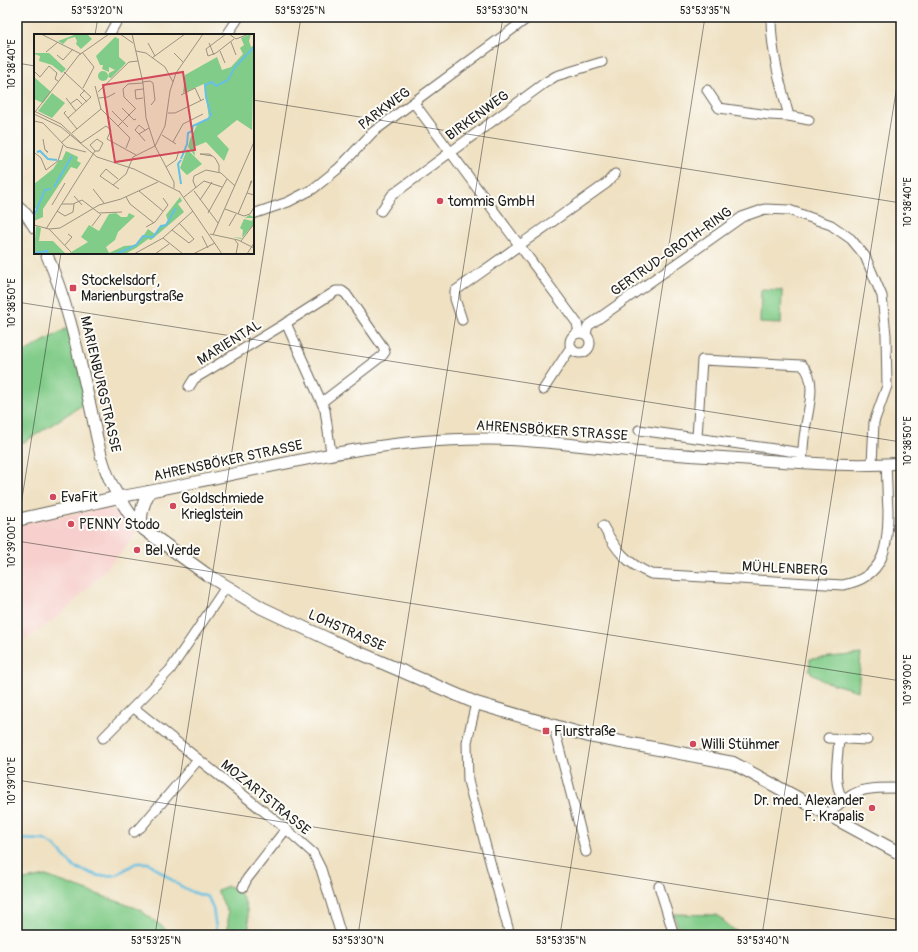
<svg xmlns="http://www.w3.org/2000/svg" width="918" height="952" viewBox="0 0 918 952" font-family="Pangolin,sans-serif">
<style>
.built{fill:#f7d0cd}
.green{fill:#82cc89;stroke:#4f7452}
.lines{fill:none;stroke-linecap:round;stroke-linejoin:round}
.stream{stroke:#65c0e3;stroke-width:2.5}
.minor-casing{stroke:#666156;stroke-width:11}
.tertiary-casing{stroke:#666156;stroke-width:13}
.secondary-casing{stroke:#666156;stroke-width:14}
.minor{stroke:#fff;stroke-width:9}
.tertiary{stroke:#fff;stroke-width:11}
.secondary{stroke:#fff;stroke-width:12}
.ticks{fill:none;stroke:#1c1c1c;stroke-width:1;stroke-opacity:0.45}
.poi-dot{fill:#d1495b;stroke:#fdfcf7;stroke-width:1.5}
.labels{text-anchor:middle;stroke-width:4;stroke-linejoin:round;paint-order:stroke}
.street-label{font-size:14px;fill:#1c1c1c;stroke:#fdfcf7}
.poi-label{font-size:14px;fill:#1c1c1c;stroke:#fdfcf7;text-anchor:start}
.inset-river{fill:none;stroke:#65c0e3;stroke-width:2}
.inset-road{fill:none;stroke:#9b9280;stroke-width:1}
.view{fill:#d1495b;fill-opacity:0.15;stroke:#d1495b;stroke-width:2}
.inset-edge{fill:none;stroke:#1c1c1c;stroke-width:2}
.neatline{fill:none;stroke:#1c1c1c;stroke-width:1.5}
.ticks-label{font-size:10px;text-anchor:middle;fill:#1c1c1c}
</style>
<rect width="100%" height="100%" fill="#fdfcf7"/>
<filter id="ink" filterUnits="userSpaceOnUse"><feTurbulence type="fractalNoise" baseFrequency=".025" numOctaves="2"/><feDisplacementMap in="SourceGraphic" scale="8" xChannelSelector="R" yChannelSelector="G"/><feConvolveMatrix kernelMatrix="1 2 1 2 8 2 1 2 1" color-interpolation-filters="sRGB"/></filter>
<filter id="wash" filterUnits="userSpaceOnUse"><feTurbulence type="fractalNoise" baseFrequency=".012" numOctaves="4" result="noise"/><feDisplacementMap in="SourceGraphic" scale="16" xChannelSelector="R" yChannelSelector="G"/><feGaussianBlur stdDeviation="0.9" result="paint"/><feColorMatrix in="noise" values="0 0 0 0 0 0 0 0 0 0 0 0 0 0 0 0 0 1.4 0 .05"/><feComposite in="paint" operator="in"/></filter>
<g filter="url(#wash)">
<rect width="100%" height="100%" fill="#efe1c2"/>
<!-- built -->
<polygon class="built" points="107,508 121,514 138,533 96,580 59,616 17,645 17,526 29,522"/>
<!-- green -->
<g class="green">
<polygon points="761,289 782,290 781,324 760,323"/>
<polygon points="71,326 87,402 23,443 17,435 17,356"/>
<polygon points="861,654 858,691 823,681 809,671 810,659"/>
<polygon points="46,876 139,909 173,935 17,935 17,885 24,880"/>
<path d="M228,886C250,893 247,915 250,935H228V913L217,890Z"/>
<polygon points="674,914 717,915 734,930 749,935 680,935"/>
</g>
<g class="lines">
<!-- stream -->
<polyline class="stream" points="17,839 44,840 54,845 74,867 99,876 116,875 136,863 149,863 177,884 192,892 208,897 213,908 217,935"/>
</g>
</g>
<g filter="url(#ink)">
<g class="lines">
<!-- minor casing -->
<g class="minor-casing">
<g id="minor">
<path d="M771,17C771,51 780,83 789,116L809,120"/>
<polyline points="109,35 119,17"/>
<polyline points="227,35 239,17"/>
<polyline points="707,90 719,108 769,115 789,116"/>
<polyline points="414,103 577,323 579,333"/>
<polyline points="381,211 392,195 546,82 556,76 602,62"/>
<polyline points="253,214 288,202 313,189 339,168 373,132 529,17"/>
<polyline points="462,320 455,299 455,291 607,183 615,174"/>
<polyline points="286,323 336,291 342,291 346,294 383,347 385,352 382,356 322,402"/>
<circle cx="580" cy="343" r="10"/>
<polyline points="586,334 588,326 742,217 765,209 789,210 831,225 851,239 865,256 882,296 886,335 887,386 874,422 872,464"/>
<polyline points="189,387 194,379 286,323 325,410 331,453"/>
<polyline points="543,390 571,347"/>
<polyline points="639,430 803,453"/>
<path d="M697,437L702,360L802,365C819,379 807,413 805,431C803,442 803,452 802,463"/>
<path d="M603,526C616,550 626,563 651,574L843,585C885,577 888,547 888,510C887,495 887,480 886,464"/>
<polyline points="476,703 467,742 468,781 510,935"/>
<polyline points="134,708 286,829 313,853 321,869 341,935"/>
<polyline points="556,727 556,736 586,852"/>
<polyline points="103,738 170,670 226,587"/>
<polyline points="828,738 867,740"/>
<path d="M839,739C838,759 832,782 843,800"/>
<path d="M827,815C857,787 861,788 901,788"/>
<polyline points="134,832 141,827 198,760"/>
<polyline points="659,886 674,935"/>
<polyline points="243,887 247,879 286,829"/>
</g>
</g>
<!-- tertiary casing -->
<g class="tertiary-casing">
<g id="tertiary">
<polyline points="17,206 26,214 35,228"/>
<path d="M46,253C68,303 78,352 90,405C97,436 101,470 119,497C243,476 363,437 490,439C531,439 572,445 612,449C662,454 712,457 762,460C808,463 855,467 901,463"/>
</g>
</g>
<!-- secondary casing -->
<g class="secondary-casing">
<g id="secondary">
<polyline points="17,520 119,497 129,513 141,527 206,574 262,608 332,641 476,703 589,736 733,763 901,854"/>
<path d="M141,527C140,513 143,504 149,492"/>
</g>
</g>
<!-- minor -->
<use href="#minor" class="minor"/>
<!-- tertiary -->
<use href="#tertiary" class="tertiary"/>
<!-- secondary -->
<use href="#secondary" class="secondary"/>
</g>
</g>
<!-- ticks -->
<path class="ticks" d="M95,35L98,17M17,63L35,66M253,100L901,203M17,302L901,442M17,530L61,253M17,541L901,681M17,780L901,920M155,935L301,17M358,935L503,17M560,935L705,17M762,935L901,60"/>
<!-- markers -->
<g class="poi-dot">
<circle cx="440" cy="201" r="4"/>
<rect x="69" y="284" width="8" height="8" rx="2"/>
<circle cx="53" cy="497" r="4"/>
<circle cx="173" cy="506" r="4"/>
<circle cx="71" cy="524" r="4"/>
<circle cx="137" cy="550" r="4"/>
<rect x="542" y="727" width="8" height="8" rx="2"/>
<circle cx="693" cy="744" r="4"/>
<circle cx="872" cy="808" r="4"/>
</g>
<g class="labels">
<!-- street labels -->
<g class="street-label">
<text transform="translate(384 108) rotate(-37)" y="5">PARKWEG</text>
<text transform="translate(477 115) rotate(-36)" y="5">BIRKENWEG</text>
<text transform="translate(671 251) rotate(-35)" y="5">GERTRUD-GROTH-RING</text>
<text transform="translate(229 342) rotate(-32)" y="5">MARIENTAL</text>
<text transform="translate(101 384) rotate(77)" y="5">MARIENBURGSTRASSE</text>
<text transform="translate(552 430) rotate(4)" y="5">AHRENSBÖKER STRASSE</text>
<text transform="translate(228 460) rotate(-12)" y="5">AHRENSBÖKER STRASSE</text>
<text transform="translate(785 568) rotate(3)" y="5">MÜHLENBERG</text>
<text transform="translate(347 630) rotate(24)" y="5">LOHSTRASSE</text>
<text transform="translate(266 797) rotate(39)" y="5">MOZARTSTRASSE</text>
</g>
<!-- poi labels -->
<g class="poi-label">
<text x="448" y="206">tommis GmbH</text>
<text x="81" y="285">Stockelsdorf,<tspan x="81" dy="16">Marienburgstraße</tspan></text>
<text x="61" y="502">EvaFit</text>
<text x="181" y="503">Goldschmiede<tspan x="181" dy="16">Krieglstein</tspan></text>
<text x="79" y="529">PENNY Stodo</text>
<text x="145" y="555">Bel Verde</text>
<text x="554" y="736">Flurstraße</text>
<text x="701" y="749">Willi Stühmer</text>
<text x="864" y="805" text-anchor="end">Dr. med. Alexander<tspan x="864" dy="16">F. Krapalis</tspan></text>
</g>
</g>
<!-- overview -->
<g transform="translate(34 34)">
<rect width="220" height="220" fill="#efe1c2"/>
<path d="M43,0H53L58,5L47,15L42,10L43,7L41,3L34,5L29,10L24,7ZM217,0L215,7L217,13L220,11L218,96L203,86L183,102L195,115L190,127L172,108L160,113L161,122L154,113L156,105L164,89L175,84L170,50L149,59L151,41L183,23L188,36L197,33L209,20L206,14L210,11L207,4ZM81,3L85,5V23L92,29L77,44L74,43L75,39L81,36L75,33V38L68,35L69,31H66L62,22ZM0,15L1,19H15L32,35L28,39L18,31L5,27L6,22L0,20ZM64 42a5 5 0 1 1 10 0a5 5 0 1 1-10 0ZM0,43L17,58L9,69L0,65ZM18,59L31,69L18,84L4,77ZM153,115L168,130L153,141L146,134ZM32,117L44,123L43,127L47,129L43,135L37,133L9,175V183L0,187L3,176L0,173V150L19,135L25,126H28ZM146,163L148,167L144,170L150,178L117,206L114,205L102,214L91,220H34L54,208L47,203L55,191L65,197L75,180L82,179L87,183H93L95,179L101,182L84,198L81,206L72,213L75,219L90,212L103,211L114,195L121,200L128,191H132L134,187L132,181ZM215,181L220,183V190L207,205L199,203L208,204L209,196L206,194L210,185L218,187L219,184H211ZM2,192L7,194L5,207H19L32,220H0Z" fill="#82cc89"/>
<path class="inset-river" d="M3,118L6,117L14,125L23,126M147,125L153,110L154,99L158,97L159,92L174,85L177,81L172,63L171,51L178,48L182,52L194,46L201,33L220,13M147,126L144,130L147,150M20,153L38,122M0,182L11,156L17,155M116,203H119L127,192L132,191L142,174M0,219L13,217V220M82,220L102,211L109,202L115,203"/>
<path class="inset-road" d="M7,0L47,20M86,0L99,9M192,0L172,15L174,22L182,19L200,5M195,0L202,5L215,0M197,8L202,21M114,9L121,22M175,9L180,21M102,17L112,19L131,33L139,48M186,17L191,29M12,18L24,8M48,18L60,33L49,54M140,19L149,28M23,21L29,26L39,15M118,24L151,0M0,37L6,43L15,32L23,39L21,45L24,47M30,38L57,63L34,84M108,48L116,47L119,49L121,66L117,71M61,52L67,75L96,104L92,114M51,56L46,61L53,68M64,58L95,28L104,27M147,61L161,54L167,67M32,64L42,77M65,64L74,63L81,59M109,64L102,65L101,56L109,55M36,70L43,65L49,71M88,74L100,86L102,85M102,75L90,63L89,55L94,50L109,49M0,77L27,90L47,109L72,92L77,96L73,105L102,121M32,77L30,79L43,95M78,77L94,93M1,78L45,21L75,0M134,79H141L170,65M0,80L27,93L63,123L100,135L146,158M0,87L9,89L32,113L52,118M84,92L101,75M38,99L67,75M105,100L101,96L105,91L111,96M128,101L142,110M9,105L11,116L13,117V118H14L12,117M111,107L105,100L115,94M139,108L149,90L169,80M27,109L36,101M1,119L7,124L12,136L24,127L29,111M178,122L166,120H175L177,121L181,124L185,131V138M132,133L142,126L145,117M84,145L72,135L66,142L85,155M79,151L92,140L99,123L121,112L112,84L109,49L98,0M140,154V148L121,112L131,92L136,57L142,39L169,0M162,154L159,147L160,142L172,136L187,139L201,152M59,155L70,169M105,157L129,177M145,157L188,220M160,157L184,189M213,159L215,154L218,147H217L215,154M40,162L48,171M92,163L96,170L120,189M150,163L170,147L188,153M166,166L178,148M28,170H39L48,166L65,179L88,178M18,171L31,149M191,175L210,182L216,180L220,173M23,177L31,182L39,178L40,170M174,179L193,145M204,180L213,159L220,161M145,189L160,205L155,209M0,191L15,195L26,194L65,171L87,165L124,148M58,192L67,180M195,192L202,180M112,193L121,188L134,171L129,164M12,195L61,117H65L69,109L63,105L56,111L61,117M15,195L37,218M138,196L155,209M176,200L204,206L220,214M179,201L220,108M168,202L174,214M129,204L149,220M201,206L204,210L202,220M207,207L220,190M31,211L38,203L34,200M100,220L129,204L159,177M121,220L135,210M159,220L181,209M213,220L220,209"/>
<path class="view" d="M149,38L161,116L81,128L69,51Z"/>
<rect width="220" height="220" class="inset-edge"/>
</g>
<!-- margin -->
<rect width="918" height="952" fill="none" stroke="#fdfcf7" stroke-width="44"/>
<rect x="22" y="22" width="874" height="908" class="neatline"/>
<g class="ticks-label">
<text x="97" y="14">53°53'20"N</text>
<text x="300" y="14">53°53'25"N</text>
<text x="502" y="14">53°53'30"N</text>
<text x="705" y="14">53°53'35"N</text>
<text transform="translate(11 64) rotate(-90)" y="4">10°38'40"E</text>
<text transform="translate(907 202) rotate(-90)" y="4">10°38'40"E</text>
<text transform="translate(11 303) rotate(-90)" y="4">10°38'50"E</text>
<text transform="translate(907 441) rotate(-90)" y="4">10°38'50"E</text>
<text transform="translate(11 542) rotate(-90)" y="4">10°39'00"E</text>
<text transform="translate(907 680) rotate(-90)" y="4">10°39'00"E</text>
<text transform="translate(11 781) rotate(-90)" y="4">10°39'10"E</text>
<text x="156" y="944">53°53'25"N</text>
<text x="358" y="944">53°53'30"N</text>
<text x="561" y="944">53°53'35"N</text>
<text x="763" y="944">53°53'40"N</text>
</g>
</svg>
